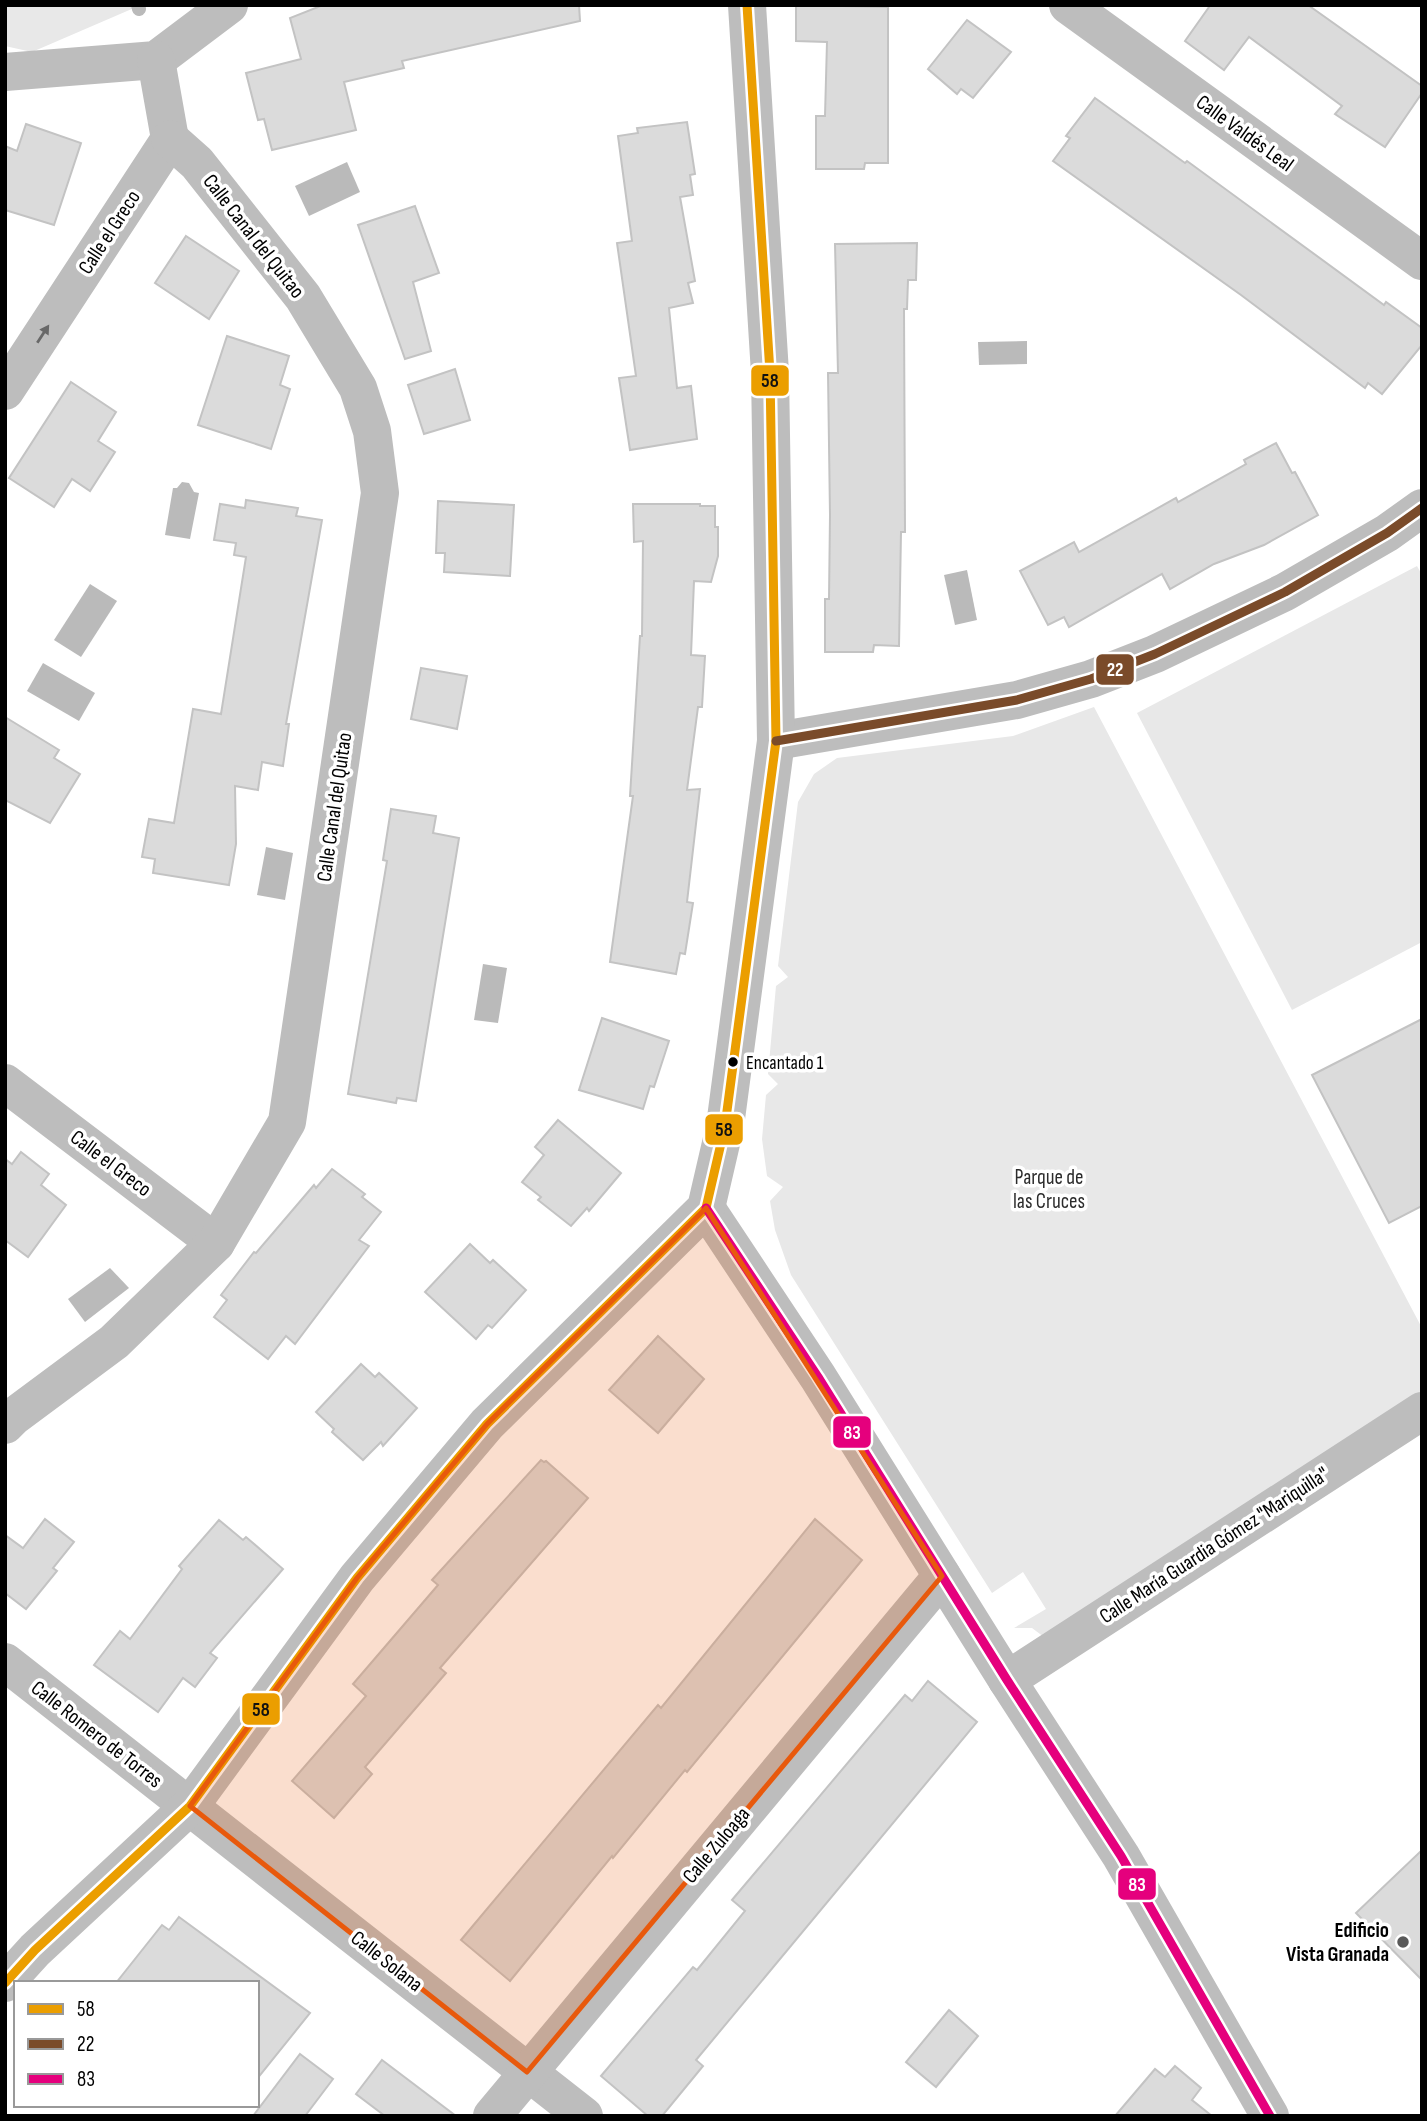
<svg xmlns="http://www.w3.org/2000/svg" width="1427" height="2121" viewBox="0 0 1427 2121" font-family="'Sofia Sans Condensed',sans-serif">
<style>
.green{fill:#e8e8e8}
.water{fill:#bababa}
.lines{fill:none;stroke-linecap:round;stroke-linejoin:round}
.stream{stroke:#bababa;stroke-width:14}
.building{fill:#dbdbdb;stroke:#c3c3c3;stroke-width:2}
.minor{stroke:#bdbdbd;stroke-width:38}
.bus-1-casing{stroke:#fff;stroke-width:14}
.bus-2-casing{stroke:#fff;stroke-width:14}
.bus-3-casing{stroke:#fff;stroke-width:14}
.bus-1{stroke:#eb9e00;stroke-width:9}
.bus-2{stroke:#7a4b2a;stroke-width:9}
.bus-3{stroke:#e5007d;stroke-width:9}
.oneway{fill:#686868}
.marked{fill:#e8590c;fill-opacity:0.2;stroke:#e8590c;stroke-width:5;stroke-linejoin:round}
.bus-dot{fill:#000;stroke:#fff;stroke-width:2.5}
.poi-dot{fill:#595959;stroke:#fff;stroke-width:2.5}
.labels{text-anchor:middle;stroke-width:7;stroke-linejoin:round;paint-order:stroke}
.bus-label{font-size:19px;fill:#000;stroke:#fff;text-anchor:start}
.street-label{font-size:21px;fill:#000;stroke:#fff}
.park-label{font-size:21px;fill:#2c2c2c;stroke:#fff}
.poi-label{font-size:21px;font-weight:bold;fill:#000;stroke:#fff;text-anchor:end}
.line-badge{stroke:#fff;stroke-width:2.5}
.badge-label{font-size:19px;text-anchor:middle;font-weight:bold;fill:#fff}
.pale-badge-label{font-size:19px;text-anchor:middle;font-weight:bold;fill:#111}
</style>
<rect width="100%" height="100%" fill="#fff"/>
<!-- green -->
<g class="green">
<polygon points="5,5 141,5 32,52 5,46"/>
<polygon points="1417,566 1422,575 1422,942 1292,1010 1137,713"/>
<polygon points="1094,707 1422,1328 1422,1392 1044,1637 1032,1628 1014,1628 1046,1609 1023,1572 992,1593 791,1275 775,1230 770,1201 783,1187 767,1176 762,1139 766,1095 778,1084 768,1074 776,986 788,977 778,966 798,802 814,774 837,758 1013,736"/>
</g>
<!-- water -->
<g class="water">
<polygon points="347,162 360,192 309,216 295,186"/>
<polygon points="1027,341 1027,364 979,365 978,342"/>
<polygon points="182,482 189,483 194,492 199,493 190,539 165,535 173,488 177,488"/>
<polygon points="967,570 977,620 955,625 944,575"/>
<polygon points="90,584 117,601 81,657 54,640"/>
<polygon points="43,663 95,693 79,721 27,691"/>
<polygon points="266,847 293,853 285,900 257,895"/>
<polygon points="483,964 507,968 498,1023 474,1020"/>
<polygon points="110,1268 129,1288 85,1322 68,1299"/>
</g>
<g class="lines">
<!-- stream -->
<polyline class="stream" points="138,5 139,9"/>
</g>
<!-- building -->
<g class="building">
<polygon points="323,5 579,5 580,21 402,61 404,68 344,82 356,130 272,150 264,119 258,120 246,73 301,59 290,18"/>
<polygon points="796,5 888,7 888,163 865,163 864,169 816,169 816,116 825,116 827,42 796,41"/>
<polygon points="1206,5 1308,5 1422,86 1422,93 1385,147 1335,114 1342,106 1249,37 1224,70 1185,41 1209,7"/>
<polygon points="967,20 1011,52 973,98 961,89 957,94 928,69"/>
<polygon points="1095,98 1185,163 1187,161 1384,305 1386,302 1422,328 1422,345 1382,394 1368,383 1365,388 1241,295 1053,161 1070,138 1066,136"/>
<polygon points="687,122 695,174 690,175 693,195 680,197 695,281 688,283 693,303 669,308 677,388 691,386 697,439 630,450 619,378 636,376 617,243 632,241 618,136 638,133 637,128"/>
<polygon points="26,124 81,143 54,225 5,210 5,146 17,151"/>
<polygon points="415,206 439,273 413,282 431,351 405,359 358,225"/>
<polygon points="186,236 239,271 209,319 155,283"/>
<polygon points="917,243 916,280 908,280 907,309 904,309 905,532 901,532 899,646 874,645 873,652 825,652 825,599 829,599 830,515 828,373 838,373 835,244"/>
<polygon points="227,336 289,356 280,385 290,389 271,449 198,425"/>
<polygon points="455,369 470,420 424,434 408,385"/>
<polygon points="71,382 116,412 98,441 115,452 90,491 72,479 54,507 9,478"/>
<polygon points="1276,443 1292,473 1295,472 1318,515 1264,545 1214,564 1170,589 1162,574 1069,627 1064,617 1048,625 1020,571 1074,542 1079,552 1176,498 1178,502 1246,464 1244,460"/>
<polygon points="246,500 298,508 296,516 322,520 286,724 289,724 283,766 262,762 258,790 235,786 236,844 229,885 153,873 155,859 142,857 149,819 174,823 193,709 221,714 246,557 234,555 236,543 214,540 220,504 245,508"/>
<polygon points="438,501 514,505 510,576 444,572 445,553 436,553"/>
<polygon points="633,504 700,504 700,506 715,506 715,527 718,527 718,556 711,582 694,581 691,655 705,656 702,707 698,707 687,790 700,789 687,902 693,903 685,954 680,953 676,974 610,962 633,796 630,796 640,636 642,636 643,541 634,542"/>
<polygon points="421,668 467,676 457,729 411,719"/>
<polygon points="5,717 59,750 54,758 80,774 50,823 5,800"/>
<polygon points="391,809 436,816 433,833 459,838 416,1101 397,1098 396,1103 348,1094 387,861 383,860"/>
<polygon points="602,1018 669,1041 654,1087 650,1086 643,1109 579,1090"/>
<polygon points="1422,1019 1422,1206 1389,1223 1312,1075"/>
<polygon points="558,1120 621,1173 589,1211 587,1208 571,1226 538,1200 541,1197 522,1182 544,1155 535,1147"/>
<polygon points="21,1152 49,1174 41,1185 66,1205 28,1257 5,1240 5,1159 12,1164"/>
<polygon points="332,1169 365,1194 362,1197 381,1212 359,1240 369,1246 295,1344 286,1336 268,1359 214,1317 227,1300 221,1295 254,1252 256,1253 314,1185 316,1188"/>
<polygon points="470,1244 490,1263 493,1260 526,1290 492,1328 488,1325 476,1339 425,1292"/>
<polygon points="658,1336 704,1379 658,1433 609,1390"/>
<polygon points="361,1364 375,1377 379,1373 417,1408 383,1446 381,1442 363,1460 332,1432 334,1429 316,1412"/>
<polygon points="541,1460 544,1462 546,1461 588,1498 440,1668 446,1673 365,1767 372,1774 334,1818 292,1781 366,1696 353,1684 438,1585 432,1580"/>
<polygon points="45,1519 74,1542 53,1568 57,1571 26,1609 5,1593 5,1535 23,1548"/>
<polygon points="815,1519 862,1560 687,1772 685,1770 613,1858 612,1856 510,1981 461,1940 658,1705 661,1708"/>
<polygon points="219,1520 243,1540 246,1537 283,1569 210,1653 217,1658 195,1687 183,1678 158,1712 94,1665 120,1631 130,1639 182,1569 179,1566"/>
<polygon points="928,1681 977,1722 696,2060 703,2066 662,2116 648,2116 601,2076 693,1967 697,1970 745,1911 732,1900 905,1695 912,1701"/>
<polygon points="1422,1850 1422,1980 1356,1913"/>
<polygon points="179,1917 310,2013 257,2079 257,1983 116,1983 162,1925 169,1930"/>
<polygon points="949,2010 978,2036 936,2087 906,2062"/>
<polygon points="300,2054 333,2079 305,2116 253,2116"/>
<polygon points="382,2060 456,2116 385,2116 356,2094"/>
<polygon points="1175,2066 1201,2088 1192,2100 1212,2116 1115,2116 1155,2069 1165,2077"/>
</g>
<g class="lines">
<!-- minor -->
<g class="minor">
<polyline points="1068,5 1422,261"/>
<polyline points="5,72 156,60 229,5"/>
<polyline points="5,391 170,139 156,60"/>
<polyline points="776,741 1017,700 1091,679 1155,654 1285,592 1387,533 1422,508"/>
<polyline points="5,1083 216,1243"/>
<polyline points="706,1208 818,1377 1007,1680 1121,1856 1270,2116"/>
<polyline points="5,1425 13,1417 114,1342 216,1243 287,1122 380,493 372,431 358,388 303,297 197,163 170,139"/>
<polyline points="5,1662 584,2116"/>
<polyline points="1007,1680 1422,1411"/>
<polyline points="5,1983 35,1950 190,1806 357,1578 487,1424 706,1208 725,1126 776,741 770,373 747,5"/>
<polyline points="492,2116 942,1576"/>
</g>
<!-- bus-1 casing -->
<g class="bus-1-casing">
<polyline id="bus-1" points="5,1983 35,1950 190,1806 357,1578 487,1424 706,1208 725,1126 776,741 770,373 747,5"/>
</g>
<!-- bus-2 casing -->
<g class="bus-2-casing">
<polyline id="bus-2" points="776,741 1017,700 1091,679 1155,654 1285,592 1387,533 1422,508"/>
</g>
<!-- bus-3 casing -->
<g class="bus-3-casing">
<polyline id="bus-3" points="706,1208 818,1377 1007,1680 1121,1856 1270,2116"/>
</g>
<!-- bus-1 -->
<use href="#bus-1" class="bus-1"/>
<!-- bus-2 -->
<use href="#bus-2" class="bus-2"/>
<!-- bus-3 -->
<use href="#bus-3" class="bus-3"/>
</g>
<!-- one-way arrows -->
<defs><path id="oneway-solid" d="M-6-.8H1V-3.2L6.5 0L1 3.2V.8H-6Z" transform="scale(1.75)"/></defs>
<use class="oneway" href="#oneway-solid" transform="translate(43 334) rotate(-57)"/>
<!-- marked area -->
<path class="marked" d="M706,1208L942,1576L527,2072L190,1806L357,1578L487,1424Z"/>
<!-- markers -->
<circle class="bus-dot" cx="733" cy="1062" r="6"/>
<circle class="poi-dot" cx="1403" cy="1942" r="7"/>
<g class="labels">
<!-- bus labels -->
<g class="bus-label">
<text x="746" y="1069">Encantado 1</text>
</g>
<!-- street labels -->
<g class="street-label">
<text transform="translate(1245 133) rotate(36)" y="7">Calle Valdés Leal</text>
<text transform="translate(109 232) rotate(-57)" y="7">Calle el Greco</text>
<text transform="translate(254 236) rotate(52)" y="7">Calle Canal del Quitao</text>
<text transform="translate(334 807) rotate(-82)" y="7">Calle Canal del Quitao</text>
<text transform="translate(111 1163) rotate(37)" y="7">Calle el Greco</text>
<text transform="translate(1214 1545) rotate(-33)" y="7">Calle María Guardia Gómez "Mariquilla"</text>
<text transform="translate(97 1734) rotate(38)" y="7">Calle Romero de Torres</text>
<text transform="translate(716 1845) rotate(-50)" y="7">Calle Zuloaga</text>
<text transform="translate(387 1961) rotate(38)" y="7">Calle Solana</text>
</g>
<!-- park labels -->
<g class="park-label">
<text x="1049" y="1184">Parque de<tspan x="1049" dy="24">las Cruces</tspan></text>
</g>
<!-- poi labels -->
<g class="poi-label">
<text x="1389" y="1937">Edificio<tspan x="1389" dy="24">Vista Granada</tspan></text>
</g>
</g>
<g class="line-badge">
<rect x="750" y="364" width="40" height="33" rx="7" fill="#eb9e00"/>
<rect x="1095" y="653" width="40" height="33" rx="7" fill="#7a4b2a"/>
<rect x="704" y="1113" width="40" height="33" rx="7" fill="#eb9e00"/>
<rect x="832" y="1415" width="40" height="34" rx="7" fill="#e5007d"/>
<rect x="241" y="1692" width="40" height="34" rx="7" fill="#eb9e00"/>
<rect x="1117" y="1867" width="40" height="34" rx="7" fill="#e5007d"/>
</g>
<g class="badge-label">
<text x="1115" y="676">22</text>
<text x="852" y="1439">83</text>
<text x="1137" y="1891">83</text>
</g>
<g class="pale-badge-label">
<text x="770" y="387">58</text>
<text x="724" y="1136">58</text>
<text x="261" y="1716">58</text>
</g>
<!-- border -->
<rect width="1427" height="2121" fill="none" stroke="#000000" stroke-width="14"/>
<!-- legend -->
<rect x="14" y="1981" width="245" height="126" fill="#ffffff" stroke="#999999" stroke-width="2"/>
<rect x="28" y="2004" width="35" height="10" fill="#eb9e00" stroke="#999999" stroke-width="2"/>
<text x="77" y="2016" font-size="21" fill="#000000">58</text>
<rect x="28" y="2039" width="35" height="10" fill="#7a4b2a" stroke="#999999" stroke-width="2"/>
<text x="77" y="2051" font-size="21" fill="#000000">22</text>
<rect x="28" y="2074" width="35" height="10" fill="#e5007d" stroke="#999999" stroke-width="2"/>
<text x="77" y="2086" font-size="21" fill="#000000">83</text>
</svg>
